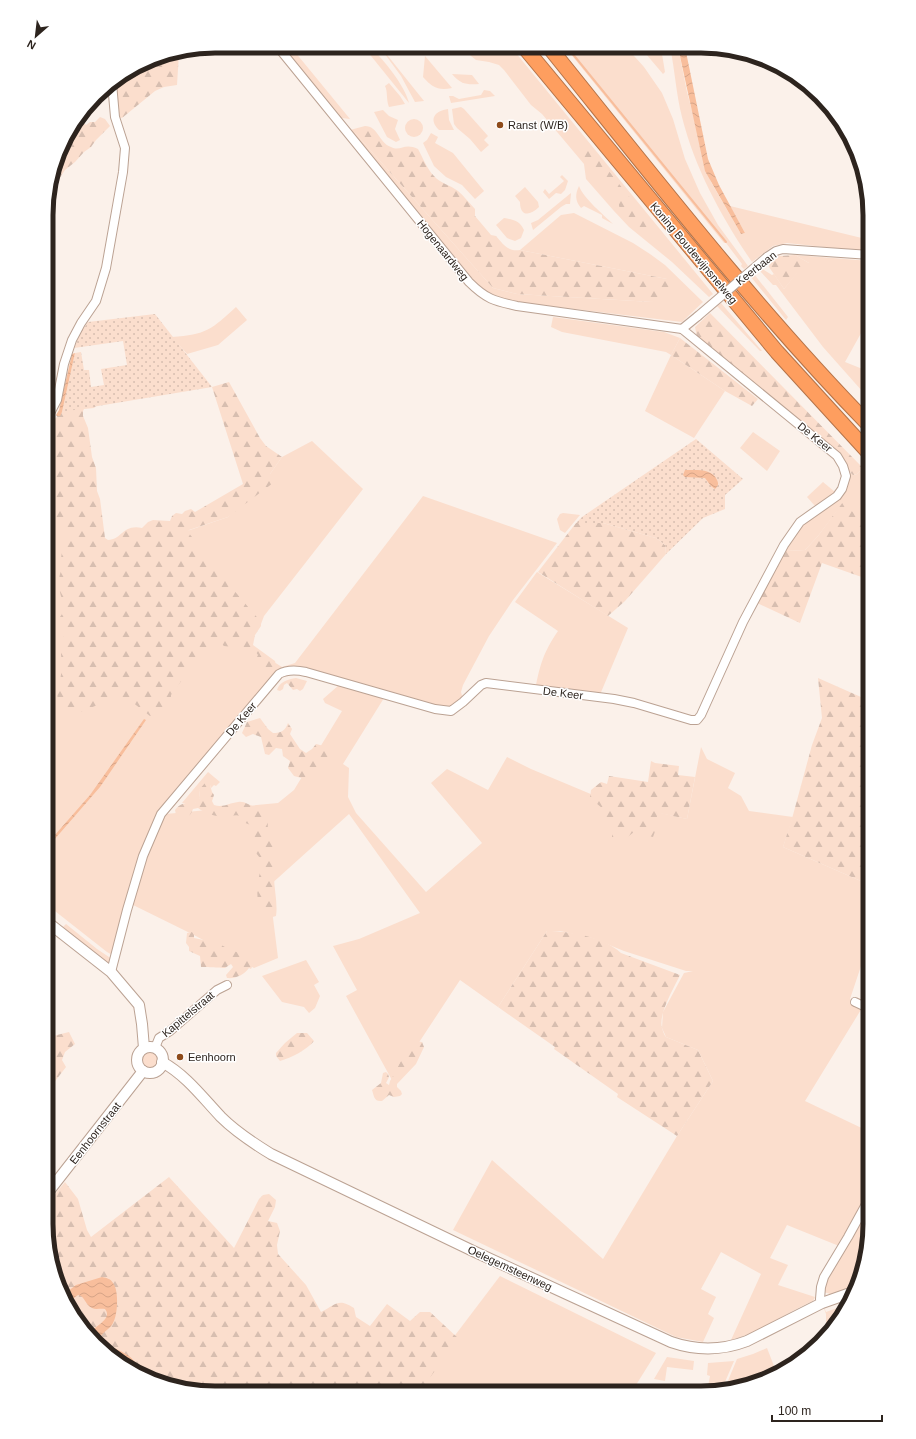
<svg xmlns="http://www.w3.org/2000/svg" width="916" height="1439" viewBox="0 0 916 1439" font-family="Arial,sans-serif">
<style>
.green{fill:#fbdecd}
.forest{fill:url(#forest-firs)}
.garden{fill:url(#garden-dots)}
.water{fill:url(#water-waves)}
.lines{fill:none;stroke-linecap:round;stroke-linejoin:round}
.stream{stroke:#f8be9c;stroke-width:2}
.minor-casing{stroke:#bba293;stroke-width:10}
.tertiary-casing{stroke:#bba293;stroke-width:12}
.motorway-casing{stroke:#b57348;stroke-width:16}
.minor{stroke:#fff;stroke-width:8}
.tertiary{stroke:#fff;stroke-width:10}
.motorway{stroke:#fe9e5f;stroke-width:14}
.minor-bridge-casing{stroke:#bba293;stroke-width:10;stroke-linecap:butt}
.minor-bridge{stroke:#fff;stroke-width:8}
.poi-dot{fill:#8e4b1b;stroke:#fff;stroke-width:1.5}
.labels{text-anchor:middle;stroke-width:3;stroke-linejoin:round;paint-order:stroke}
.poi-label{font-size:11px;fill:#2d241e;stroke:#fff;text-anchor:start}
.street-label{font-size:11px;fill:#2d241e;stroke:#fff}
.rim{fill:none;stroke:#2d241e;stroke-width:5}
</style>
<defs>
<pattern id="forest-firs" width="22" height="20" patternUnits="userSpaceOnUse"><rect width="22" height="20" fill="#fbdecd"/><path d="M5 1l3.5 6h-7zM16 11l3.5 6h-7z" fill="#d7beb0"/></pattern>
<pattern id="garden-dots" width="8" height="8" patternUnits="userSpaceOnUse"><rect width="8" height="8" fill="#fbdecd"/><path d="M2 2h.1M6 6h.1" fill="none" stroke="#d7beb0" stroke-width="1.8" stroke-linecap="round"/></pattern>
<pattern id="water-waves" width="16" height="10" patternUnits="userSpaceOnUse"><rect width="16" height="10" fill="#f8be9c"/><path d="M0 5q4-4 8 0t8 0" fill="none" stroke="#d5a386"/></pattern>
</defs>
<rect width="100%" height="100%" fill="#fbf1ea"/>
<!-- green -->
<g class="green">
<path d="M363,46H370C384,61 404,84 409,103Z"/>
<polygon points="379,46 380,46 424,101 415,102 401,76"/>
<polygon points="300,47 295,52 350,119 342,118 338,115 287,53 287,49"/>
<polygon points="463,47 511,47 713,294 709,297 672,262 629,227 614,211 586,179 584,164 542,114 531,105 504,70 499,65 489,62 476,60 471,56"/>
<polygon points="565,47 626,47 644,67 662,93 673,119 685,159 700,193 718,225 748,266 744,269 741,266 742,264 726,243 724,243"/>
<polygon points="640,47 659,47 662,54 665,72 663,74"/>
<path d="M670,47H678L687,92L711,182L741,234L745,233L730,206L870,240V252L787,243L773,246L752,262C722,218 695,169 682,117C676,94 675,70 670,47Z"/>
<path d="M425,56L452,88C438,91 432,87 423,77Z"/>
<path d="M452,74L472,75L479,84C467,85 460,84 452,74Z"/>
<path d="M389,83L400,96L405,104L389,107C386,100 388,92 385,86Z"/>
<polygon points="484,90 490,91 495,96 451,103 449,96 453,96 459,99 481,95"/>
<polygon points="461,107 464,109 488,136 484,140 489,145 481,152 470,139 457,128 454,124 452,109"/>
<path d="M448,109L449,120L454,130H439C428,119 435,111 448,109Z"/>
<polygon points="383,110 389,116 398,120 395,129 400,140 396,142 387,137 374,112"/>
<circle cx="414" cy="128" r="9"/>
<polygon points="350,130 356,134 493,288 517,294 652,302 667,279 520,250 561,215 574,213 633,243 650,254 665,265 703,302 682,322 508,301 494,296 482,290"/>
<polygon points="431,133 438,137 435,143 453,153 484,191 475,199 462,185 446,177 434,166 423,143 427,140"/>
<polygon points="562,175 568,181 565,190 561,194 556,193 549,199 543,192 545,189 549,194 564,181 560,177"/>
<path d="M579,186C584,199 603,214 613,224L602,218V215L584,206L581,208C575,201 575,194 579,186Z"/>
<path d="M525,187L538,202L539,207C530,216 520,217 520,202L515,196Z"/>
<polygon points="571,193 570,204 566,204 561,207 533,230 531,223 538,220"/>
<path d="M504,218C514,220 519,220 524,230L521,238L515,241L507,238L496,225Z"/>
<polygon points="795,255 870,261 870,317 845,362 870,372 870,400 823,347 776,285 773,285 759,270 761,268 772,275 774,274 784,289 798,271 809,263"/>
<polygon points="754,274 788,317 786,320 751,277"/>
<polygon points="721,303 762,351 760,351 717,306"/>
<path d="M236,307L247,320L218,345L187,354L172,337C206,335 212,329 236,307Z"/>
<polygon points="553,317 664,332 680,338 671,355 725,391 694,438 645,411 671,355 666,352 562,332 551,327"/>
<polygon points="753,432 780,451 767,471 740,448"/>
<polygon points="312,441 363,489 264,616 261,624 207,566 187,531 228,517 270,474 282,457"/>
<path d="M863,468L870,475V529L843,503L818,536L805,550L785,551L794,535L805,522L843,493C849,486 849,481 849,472L854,475L857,474Z"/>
<polygon points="823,482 835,492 817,506 815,506 807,497"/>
<path d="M423,496L557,543L513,600L489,636L463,685L461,692L463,699L454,707L444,709L284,669L166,814L278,803L294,790L342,711L325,703L323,699L339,685L384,698L343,764L349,768L348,797L356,813L426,892L482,843L431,783L447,769L488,790L507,757L531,769L605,800L687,819L701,747L707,759L735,773L728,788L741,796L749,811L793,817L783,847L870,885V939L850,999L852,1003L862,1008L805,1101L870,1132V1235L858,1285L830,1294L824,1292L822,1303L826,1312L848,1304L835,1327L823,1339L826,1324V1314L822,1303L824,1285L844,1248L787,1225L770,1258L788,1265L778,1285L815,1297L813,1301C785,1313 760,1333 731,1340L761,1274L721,1252L701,1289L716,1297L708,1314L714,1318L703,1342L676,1337L453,1230L492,1160L603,1259L677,1136L713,1081L698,1050L666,1037L662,1028L663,1012L684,973L693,971H686L624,951L592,938L560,931H547L498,1007L460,980L393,1082L346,996L357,990L333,946L359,939L420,913L349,814L269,886L278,958L254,968L194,935L131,904L114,956L107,952L46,904L47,735L54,722L53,720L47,717V512L71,518L198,655L216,640L248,643L266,657L282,667L295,663Z"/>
<polygon points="563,513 580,515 565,533 560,530 557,519 560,514"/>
<path d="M537,572L628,628L599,697L535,690C540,665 543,653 558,631L515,602Z"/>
<polygon points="208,772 220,782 216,786 214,785 211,788 210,785 199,790 200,798 195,803 182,803"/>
<polygon points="66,924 97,949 112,959 111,962 105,962 62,928"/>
<polygon points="306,960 319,982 314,985 320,996 315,1008 309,1013 304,1007 282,1002 262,976"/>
<circle cx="150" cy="1061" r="10"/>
<polygon points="500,1276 656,1353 631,1393 412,1392"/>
<polygon points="767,1348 774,1366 780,1372 765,1380 725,1388 737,1359 753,1354"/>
<polygon points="667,1357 694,1361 693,1370 667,1367 665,1381 654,1379"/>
<polygon points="734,1361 722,1389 707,1392 710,1376 707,1375 708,1363"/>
</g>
<!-- forest -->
<g class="forest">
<polygon points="179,53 177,85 164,87 155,91 122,118 119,117 117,105 117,80 151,59"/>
<polygon points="100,117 105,119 110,126 96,140 91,147 84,152 75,162 65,170 59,179 50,184 60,150 74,139 74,135 70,131 80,118 86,125 90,122 95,122"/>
<path d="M365,126C378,126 379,143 391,147C401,152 404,142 418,149C423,158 427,169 434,176C440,183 450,185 458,191C464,196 469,203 475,209V216L491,235L496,236C503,244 508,252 520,250L667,279L674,288L670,299L652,302L517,294L493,288L356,134L350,130Z"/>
<path d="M589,146L650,223L649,226L646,229C623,222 618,215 618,191L612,187L594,178L588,161L581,154L582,148Z"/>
<polygon points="795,255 809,263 809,270 798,272 784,289 769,267 770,261 779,256"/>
<path d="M710,313L863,468L857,474L853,475C847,470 845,461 841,454L697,337L695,327Z"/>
<polygon points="680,338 758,399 752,406 725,391 671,355"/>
<path d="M229,382L260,438L266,446L282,457L270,474L273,483L228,517L189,530L188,532L192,537L198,543V547L203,549L208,558H211C216,565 220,573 226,581L261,622V626L255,635L253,645L275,661L276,666L271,672H264L257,666L256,659L258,655L255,651L248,652L246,651L243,653L237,651L233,647L224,646L219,642L215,643L208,652L198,660L175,689L171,695V704L167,709L162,712L150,716L127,698H120L112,699L78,713L69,715L62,706L57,703L58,699L57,694L60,688V681L62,668L61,654L64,639L62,628L63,623L60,621V617L62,614L60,604L62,599C58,589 57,573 65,565L61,558L64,539L65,537L64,534L59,529L62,521L52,515H47V422L56,418L60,412L98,404L94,408L84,409L83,411V416L88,428L92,457L96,468L97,491L100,499L105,538L108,540C122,540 122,524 142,528L148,522L153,520L170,521L172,516L176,513L182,514L185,511L191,509L195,512L243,484L212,387Z"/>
<polygon points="843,502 870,529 870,580 822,563 800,623 757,603 785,551 805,550 818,536"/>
<polygon points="576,523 603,523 656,538 665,545 666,554 625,601 608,616 538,572"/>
<path d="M296,678L307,681L303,689L300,691L297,689L293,690L287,683L284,685L283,689L280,691L277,690C279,682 288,679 296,678Z"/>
<polygon points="818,678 870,701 870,885 783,847 793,815 812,745 822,718"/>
<path d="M260,718L268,729L273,733C281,733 285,731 288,723L292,729L290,734L300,749L306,753L312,749L316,744L340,750L339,757L335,761L322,762L312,774L305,779L294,776L288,768L290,761L283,756L282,749L276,748L269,755L265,754L261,737L253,734L246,737L242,733L247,722Z"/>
<polygon points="651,761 655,763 679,766 678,775 695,777 687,819 659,813 655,820 657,826 653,837 644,835 639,828 625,839 612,839 612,830 600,818 602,808 590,798 591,790 601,782 607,784 609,776 648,782"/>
<path d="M205,783L210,785L212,792L214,795L212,801L214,805C223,808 229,803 238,802C245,801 248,805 255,807C258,808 261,807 264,809C270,812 267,823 268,829C269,835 273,840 274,846C275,856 273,866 274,876C274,889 278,904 276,916L266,919L258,909L257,885L262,864L260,858L256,853L255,846L253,840L255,834L253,826L243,822L240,816C235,814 230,817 225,817C217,817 204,813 198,808L193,809C190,818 184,819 176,815L175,810C180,803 187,802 195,803L196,800L200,798L199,790Z"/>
<path d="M547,931C570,931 604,937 621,953L680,975C674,988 658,1014 662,1028C663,1031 664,1035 666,1037L698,1050L713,1081L677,1136L617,1097L618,1094L554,1049L555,1047L498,1007Z"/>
<path d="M192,932L194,935V938L218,943L230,950L237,952L245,958L252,960L253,965L251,969L249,968C244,975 235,979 227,978L226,975L233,967L231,964C229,965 227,967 225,968C224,968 204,967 201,967L200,956L189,951V947L186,943L187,933Z"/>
<polygon points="69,1032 75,1044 65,1052 62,1060 66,1067 46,1093 46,1040 53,1036"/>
<path d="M297,1033H307L314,1041C308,1049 291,1058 280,1061L276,1056V1053L285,1043Z"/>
<path d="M416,1041L422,1042L424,1047L416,1064L397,1084V1087L401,1091L402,1094L400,1096L394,1097L389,1095L382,1101C374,1102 374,1096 372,1090L381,1083L383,1073L386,1072L388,1074L389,1077L386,1083L389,1085L390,1081C399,1068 403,1051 416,1041Z"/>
<path d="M169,1177L234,1248L259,1199L263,1195L269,1194L276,1200L275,1207L268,1221L277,1223L280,1231L277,1245L278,1254L306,1285L321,1312C337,1304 338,1298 354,1308L356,1317L370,1326L387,1304L410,1321L420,1312H430L459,1339L419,1392H193L151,1380L132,1369L93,1339L81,1327L59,1288L46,1224V1205L65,1182L78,1199L87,1230L91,1237Z"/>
</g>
<!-- garden -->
<g class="garden">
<polygon points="155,314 212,387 62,412 75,353 81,352 84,370 89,370 91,387 104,385 101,369 127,365 123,341 74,348 81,332 88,322"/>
<polygon points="696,439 743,479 725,495 725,509 703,518 666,554 665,545 656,538 603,523 576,523 582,517"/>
</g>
<!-- water -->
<g class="water">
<polygon points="678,47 685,47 708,159 719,185 745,233 741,234 705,171"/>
<polygon points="75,353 62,412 60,416 57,416 56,415 59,410 72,354"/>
<path d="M685,470C696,470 712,468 717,480C719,484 718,486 715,489L711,486L705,478L685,477L683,475Z"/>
<polygon points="144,719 146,720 100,787 47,848 47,844 90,795"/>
<path d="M102,1277C107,1278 111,1279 113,1283C119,1290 118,1315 113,1323C110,1329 104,1331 100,1337C107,1351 136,1349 139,1373L109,1355L89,1335C91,1327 114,1320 105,1309C100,1308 96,1310 92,1308C85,1305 85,1296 78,1295L67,1303L63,1295L76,1285Z"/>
</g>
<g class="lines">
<!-- stream -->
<polyline class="stream" points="567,47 726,242"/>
<!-- minor casing -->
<g class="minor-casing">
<g id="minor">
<polyline points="767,257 776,251 783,249 870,255"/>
<polyline points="682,329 698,316"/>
<polyline points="47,419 57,400 64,364 72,340 81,323 96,301 106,268 123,172 125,148 115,117 112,83"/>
<path d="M111,972L127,910L143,856L161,814L279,674C288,669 297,670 306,672L435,709L451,711L463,702L481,685L486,683L614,699L634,703L691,720H697L701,715L743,622L784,545L800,522L837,496L842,489L846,476L843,466L837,456L682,329L517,306C494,301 486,299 469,282L277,46"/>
<polyline points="855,1002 870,1009"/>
<polyline points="155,1048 159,1038 170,1031 217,990 227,985"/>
<polyline points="822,1303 820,1299 821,1287 824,1277 848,1237 870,1197"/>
</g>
</g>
<!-- tertiary casing -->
<g class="tertiary-casing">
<g id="tertiary">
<polyline points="46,921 111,972 139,1005 142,1024 144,1048"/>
<circle cx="150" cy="1060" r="13"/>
<path d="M162,1062C186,1075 203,1098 221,1117C236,1132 253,1143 271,1154L473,1251L671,1342C697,1351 721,1351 747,1341L822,1303L856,1291"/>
<polyline points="46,1195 143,1071"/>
</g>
</g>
<!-- motorway casing -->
<g class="motorway-casing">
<g id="motorway">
<polyline points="524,47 777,352 870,454"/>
<path d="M549,47C653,176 755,308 870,426"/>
</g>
</g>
<!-- minor -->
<use href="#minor" class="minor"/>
<!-- tertiary -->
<use href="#tertiary" class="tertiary"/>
<!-- motorway -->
<use href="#motorway" class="motorway"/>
<!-- minor-bridge casing -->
<g class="minor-bridge-casing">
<polyline id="minor-bridge" points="698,316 767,257"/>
</g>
<!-- minor-bridge -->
<use href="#minor-bridge" class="minor-bridge"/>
</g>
<!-- markers -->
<g class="poi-dot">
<circle cx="500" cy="125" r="4"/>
<circle cx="180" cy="1057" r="4"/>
</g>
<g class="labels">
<!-- poi labels -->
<g class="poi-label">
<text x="508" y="129">Ranst (W/B)</text>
<text x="188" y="1061">Eenhoorn</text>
</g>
<!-- street labels -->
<g class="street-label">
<text transform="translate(443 250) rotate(51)" y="4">Hogenaardweg</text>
<text transform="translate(694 253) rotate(50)" y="4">Koning Boudewijnsnelweg</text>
<text transform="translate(756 268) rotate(-38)" y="4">Keerbaan</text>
<text transform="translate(815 437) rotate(39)" y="4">De Keer</text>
<text transform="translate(563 693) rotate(7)" y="4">De Keer</text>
<text transform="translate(241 719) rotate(-50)" y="4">De Keer</text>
<text transform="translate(188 1014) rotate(-40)" y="4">Kapittelstraat</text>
<text transform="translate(95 1133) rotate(-52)" y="4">Eenhoornstraat</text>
<text transform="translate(510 1268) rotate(25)" y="4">Oelegemsteenweg</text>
</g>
</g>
<!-- crop -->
<path d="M0 0H916V1439H0ZM215 53H701A162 162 0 0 1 863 215V1224A162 162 0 0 1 701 1386H215A162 162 0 0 1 53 1224V215A162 162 0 0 1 215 53Z" fill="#fff" fill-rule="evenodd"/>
<path class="rim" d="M215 53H701A162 162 0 0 1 863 215V1224A162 162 0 0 1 701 1386H215A162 162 0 0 1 53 1224V215A162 162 0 0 1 215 53Z"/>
<!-- north arrow -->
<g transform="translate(36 36) rotate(208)" stroke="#ffffff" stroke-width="3" paint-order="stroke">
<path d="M0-3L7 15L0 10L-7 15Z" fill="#2d241e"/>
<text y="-6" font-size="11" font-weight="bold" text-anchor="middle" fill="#2d241e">N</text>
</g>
<!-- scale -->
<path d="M772 1415v6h110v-6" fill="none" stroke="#2d241e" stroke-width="2"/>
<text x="778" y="1415" font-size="12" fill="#2d241e" stroke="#ffffff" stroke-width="3" paint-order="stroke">100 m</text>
</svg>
